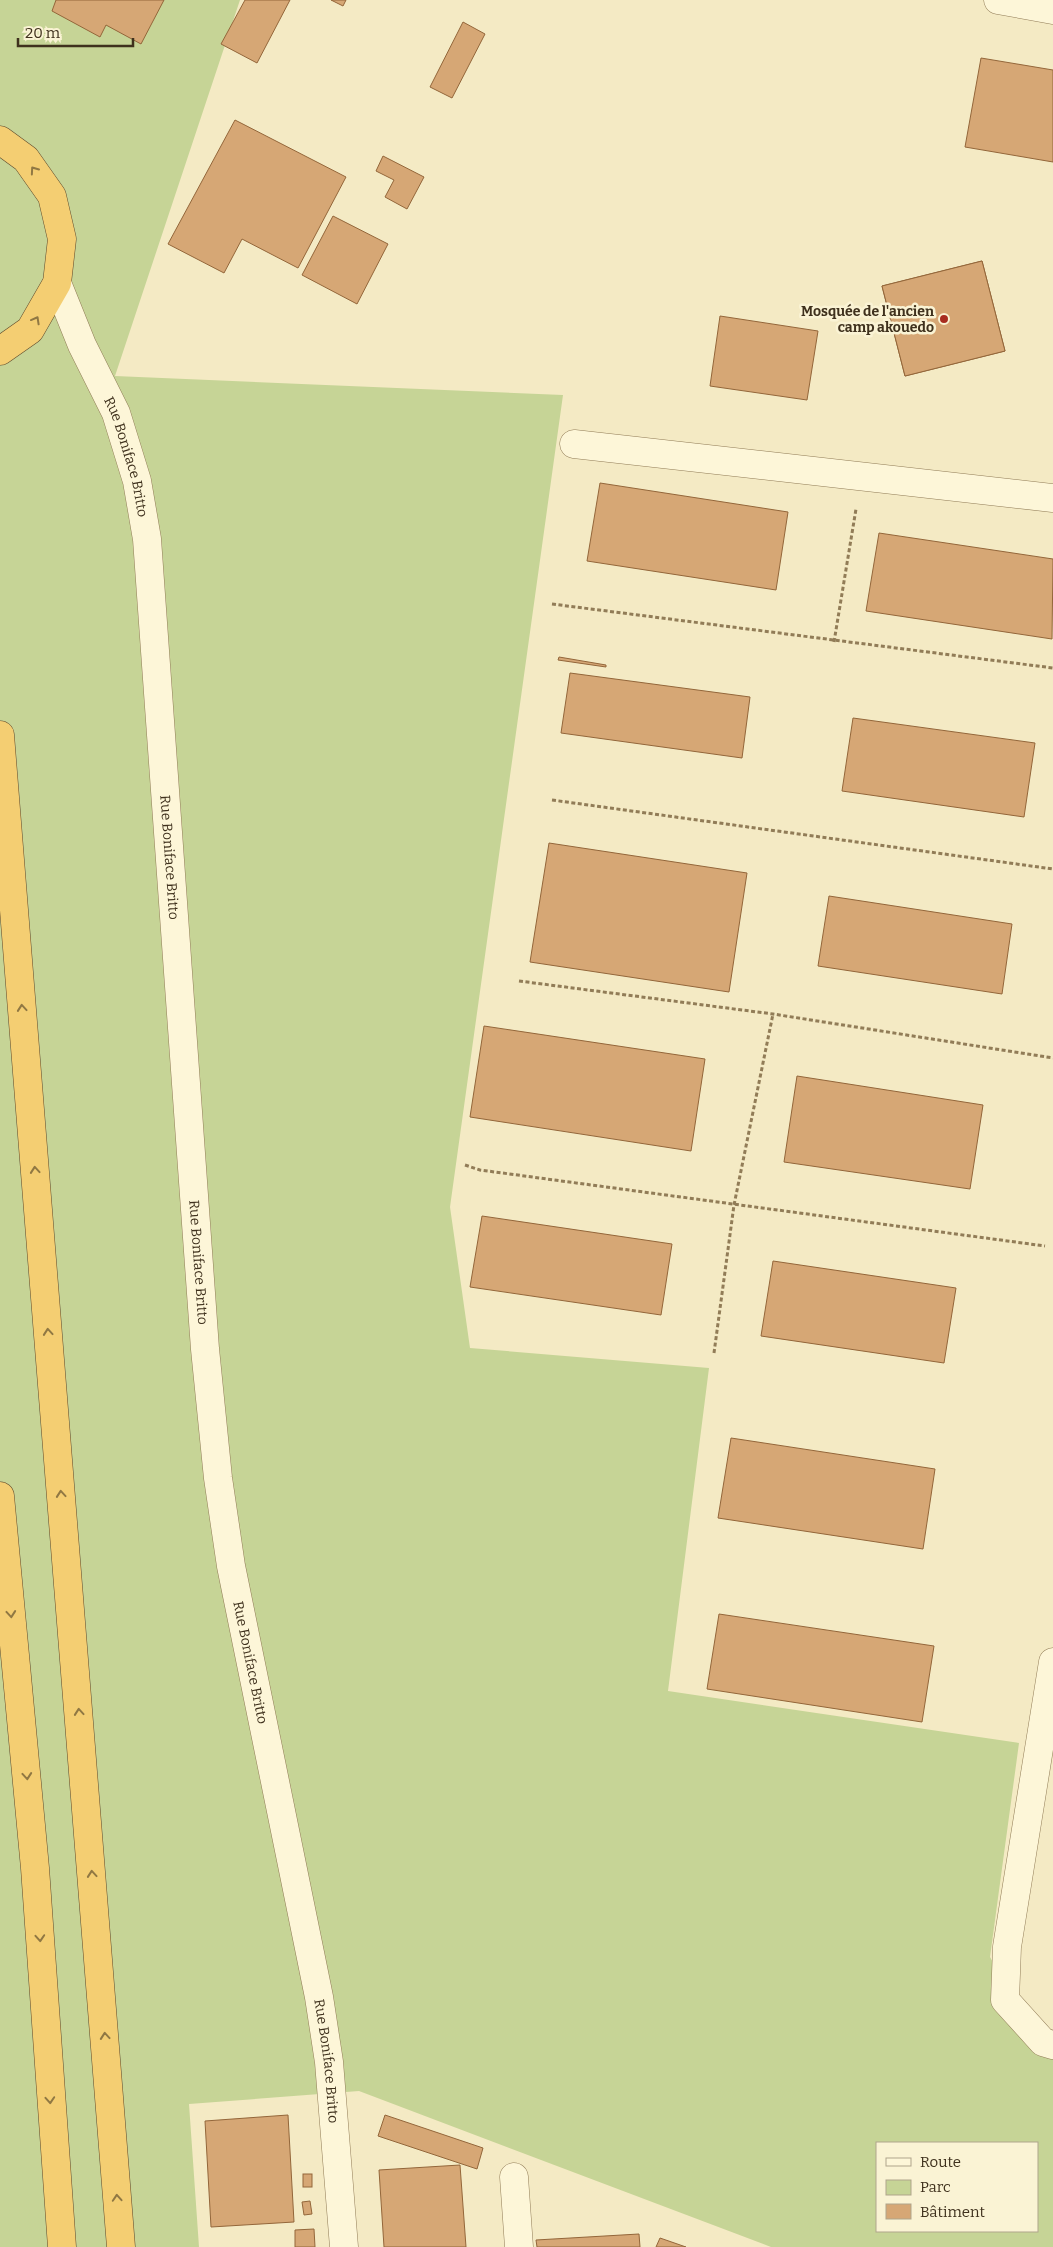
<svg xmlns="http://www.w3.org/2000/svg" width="1053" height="2247" viewBox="0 0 1053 2247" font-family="Bitter,serif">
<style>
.green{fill:#c6d496;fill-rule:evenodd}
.building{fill:#d6a775;stroke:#93663a}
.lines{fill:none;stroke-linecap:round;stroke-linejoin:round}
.minor-casing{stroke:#917c57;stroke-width:29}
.trunk-casing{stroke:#5e492c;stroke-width:29}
.path{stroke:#917c57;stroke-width:3;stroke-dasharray:4 2.5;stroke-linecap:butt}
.minor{stroke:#fdf6d8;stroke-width:28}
.trunk{stroke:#f4ce72;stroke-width:28}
.oneway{stroke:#907843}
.poi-dot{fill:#a82c1f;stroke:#faf3d4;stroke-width:2}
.labels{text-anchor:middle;stroke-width:5;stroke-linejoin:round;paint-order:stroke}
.poi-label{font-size:14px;font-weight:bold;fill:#3f311d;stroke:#faf3d4;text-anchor:end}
.street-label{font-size:14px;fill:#3f311d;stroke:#faf3d4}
</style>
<rect width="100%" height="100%" fill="#f4eac4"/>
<!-- green -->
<path class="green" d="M0,0H240L115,376L563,395L450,1207L470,1348L709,1368L668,1691L1019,1743L990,1957L1040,2047L1053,2049V2247H771L359,2091L189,2104L199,2247H0ZM877,2143H1037V2231H877Z"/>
<!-- building -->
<g class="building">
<polygon points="56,0 164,0 141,44 106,25 100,37 52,11"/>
<polygon points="245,0 290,0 257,63 221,44"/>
<polygon points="331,0 346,0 343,6"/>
<polygon points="463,22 485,34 452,98 430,87"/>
<polygon points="981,58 1053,70 1053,162 965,147"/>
<polygon points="235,120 346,177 298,268 242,239 224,273 168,244"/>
<polygon points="383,156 424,177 407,209 385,197 394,180 376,171"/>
<polygon points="333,216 388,244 357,304 302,275"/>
<polygon points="982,261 1005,351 905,376 882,286"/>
<polygon points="982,261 1005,351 905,376 882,286"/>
<polygon points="720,316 818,331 807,400 710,386"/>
<polygon points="600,483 788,512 776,590 587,561"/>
<polygon points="879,533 1053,559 1052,639 866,611"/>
<polygon points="559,657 606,665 606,667 558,660"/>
<polygon points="570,673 750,697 742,758 561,733"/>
<polygon points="853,718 1035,743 1024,817 842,791"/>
<polygon points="549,843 747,873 729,992 530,962"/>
<polygon points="829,896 1012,924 1002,994 818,966"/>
<polygon points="484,1026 705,1059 691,1151 470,1117"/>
<polygon points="797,1076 983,1105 970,1189 784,1162"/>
<polygon points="482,1216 672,1244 661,1315 470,1287"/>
<polygon points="773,1261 956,1288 944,1363 761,1336"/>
<polygon points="731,1438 935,1469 923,1549 718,1518"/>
<polygon points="719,1614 934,1646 922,1722 707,1689"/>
<polygon points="288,2115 294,2222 211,2227 205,2121"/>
<polygon points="385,2115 483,2148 477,2169 378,2136"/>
<polygon points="460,2165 466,2247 384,2247 379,2170"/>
<rect x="303" y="2174" width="9" height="13"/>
<polygon points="310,2201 312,2214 304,2215 302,2202"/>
<polygon points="314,2229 315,2247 295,2247 295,2230"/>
<polygon points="639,2234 640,2247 537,2247 536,2240"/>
<polygon points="660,2238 686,2247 656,2247"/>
</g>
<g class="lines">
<!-- minor casing -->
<g class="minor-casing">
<g id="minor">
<polyline points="998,0 1053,10"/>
<path id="s1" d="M57,283L82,345L116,413L137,481L147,539L205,1349L218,1478L231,1566L319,1997L329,2062L344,2247"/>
<polyline points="574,444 1053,498"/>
<polyline points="1053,1662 1007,1947 1005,2000 1043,2042 1053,2045"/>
<polyline points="514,2177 519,2247"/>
</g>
</g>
<!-- trunk casing -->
<g class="trunk-casing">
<g id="trunk">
<polyline points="0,140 26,159 52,196 62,239 57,283 30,330 0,351"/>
<polyline points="0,735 121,2247"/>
<polyline points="0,1496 35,1868 62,2247"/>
</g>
</g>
<!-- path -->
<g class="path">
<polyline points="552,604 1053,668"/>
<polyline points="834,642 856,509"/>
<polyline points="552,800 1053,869"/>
<polyline points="519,981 773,1014 1053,1058"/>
<polyline points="465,1165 480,1170 1045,1246"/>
<polyline points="714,1353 734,1205 773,1014"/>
</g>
<!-- minor -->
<use href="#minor" class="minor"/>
<!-- trunk -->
<use href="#trunk" class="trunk"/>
</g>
<!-- one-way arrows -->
<defs><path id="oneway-chevron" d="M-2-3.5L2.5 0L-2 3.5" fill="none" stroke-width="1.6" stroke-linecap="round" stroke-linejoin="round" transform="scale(1.25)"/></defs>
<g class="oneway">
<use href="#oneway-chevron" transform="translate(34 170) rotate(-125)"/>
<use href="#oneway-chevron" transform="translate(36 320) rotate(-61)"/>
<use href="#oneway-chevron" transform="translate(22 1008) rotate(-95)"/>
<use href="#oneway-chevron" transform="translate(35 1170) rotate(-95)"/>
<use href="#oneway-chevron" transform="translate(48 1332) rotate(-95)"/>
<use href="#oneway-chevron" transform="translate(61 1494) rotate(-95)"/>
<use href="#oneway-chevron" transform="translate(11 1614) rotate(85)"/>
<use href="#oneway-chevron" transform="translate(79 1712) rotate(-95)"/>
<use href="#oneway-chevron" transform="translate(27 1776) rotate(85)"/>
<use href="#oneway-chevron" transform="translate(92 1874) rotate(-95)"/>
<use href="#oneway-chevron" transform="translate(40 1938) rotate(86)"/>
<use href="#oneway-chevron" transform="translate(105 2036) rotate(-95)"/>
<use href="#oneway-chevron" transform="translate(50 2100) rotate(86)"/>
<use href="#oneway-chevron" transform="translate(117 2198) rotate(-94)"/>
</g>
<!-- markers -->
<circle class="poi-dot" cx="944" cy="319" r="5"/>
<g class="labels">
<!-- poi labels -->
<g class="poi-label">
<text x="934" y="316">Mosquée de l'ancien<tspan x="934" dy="16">camp akouedo</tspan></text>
</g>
<!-- street labels -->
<g class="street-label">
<text dy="5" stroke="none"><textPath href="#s1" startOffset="188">Rue Boniface Britto</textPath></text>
<text dy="5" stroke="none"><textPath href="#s1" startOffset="592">Rue Boniface Britto</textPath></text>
<text dy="5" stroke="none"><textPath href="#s1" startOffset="998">Rue Boniface Britto</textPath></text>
<text dy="5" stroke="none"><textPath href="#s1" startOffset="1402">Rue Boniface Britto</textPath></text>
<text dy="5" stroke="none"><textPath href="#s1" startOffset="1808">Rue Boniface Britto</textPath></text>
</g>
</g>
<!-- legend -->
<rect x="876" y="2142" width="162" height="90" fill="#faf3d4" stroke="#afa58b"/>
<rect x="886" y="2158" width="25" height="8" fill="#fdf6d8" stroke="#afa58b"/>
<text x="920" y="2167" font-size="15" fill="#3f311d">Route</text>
<rect x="886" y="2180" width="25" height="15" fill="#c6d496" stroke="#afa58b"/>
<text x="920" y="2192" font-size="15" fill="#3f311d">Parc</text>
<rect x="886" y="2204" width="25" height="15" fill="#d6a775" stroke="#afa58b"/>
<text x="920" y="2217" font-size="15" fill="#3f311d">Bâtiment</text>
<!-- scale -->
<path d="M18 38v8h115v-8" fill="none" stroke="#3f311d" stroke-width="2.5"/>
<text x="25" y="38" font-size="15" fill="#3f311d" stroke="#faf3d4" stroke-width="4" paint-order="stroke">20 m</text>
</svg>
